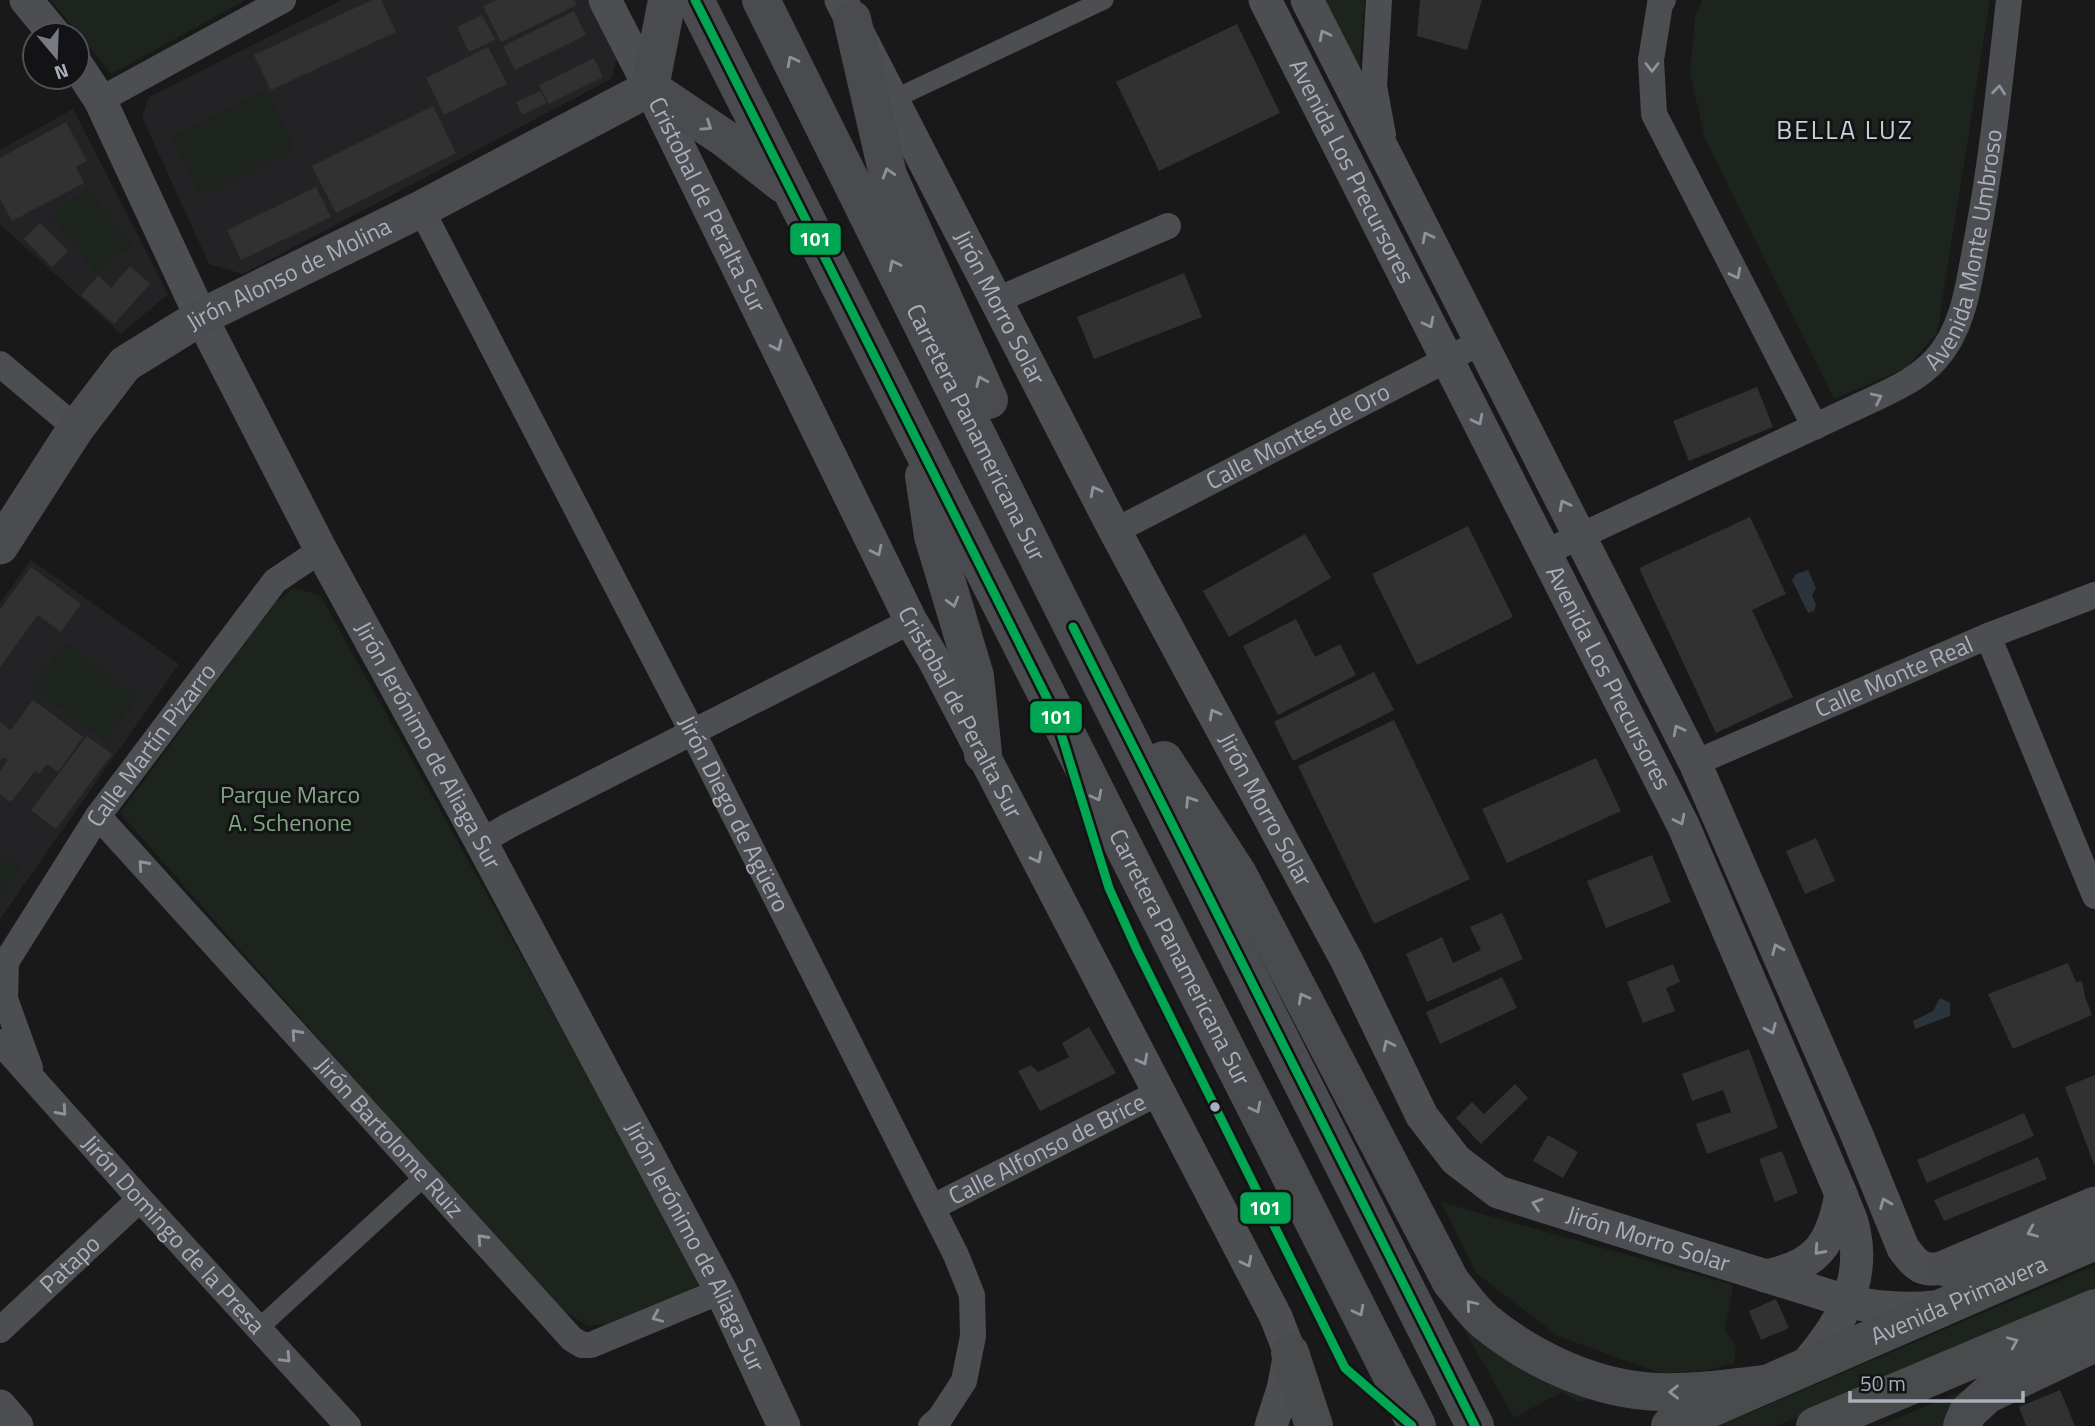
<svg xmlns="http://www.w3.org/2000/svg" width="2095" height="1426" viewBox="0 0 2095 1426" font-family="'Titillium Web',sans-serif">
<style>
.built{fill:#232325}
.green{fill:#1c241d}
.water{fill:#2b343c}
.building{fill:#313131}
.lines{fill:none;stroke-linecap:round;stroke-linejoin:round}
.pedestrian{stroke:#4c4e52;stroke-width:19}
.minor{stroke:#4c4e52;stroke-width:26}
.tertiary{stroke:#4c4e52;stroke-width:33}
.secondary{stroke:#4b4c50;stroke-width:37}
.primary{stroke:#4a4b4d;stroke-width:38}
.motorway{stroke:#4a4b4e;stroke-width:38}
.bus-1-casing{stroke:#131315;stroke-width:14}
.bus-1{stroke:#00a651;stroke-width:9}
.oneway{stroke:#8d929c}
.oneway2{stroke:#8c919a}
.oneway3{stroke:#8d919b}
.bus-dot{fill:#a9afbb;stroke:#131315;stroke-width:2.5}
.labels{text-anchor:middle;stroke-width:6;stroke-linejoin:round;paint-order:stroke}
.street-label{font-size:24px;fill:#a9afbb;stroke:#131315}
.park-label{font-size:24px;fill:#7fa681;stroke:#131315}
.neighbourhood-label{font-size:26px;letter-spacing:2px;fill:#cbced6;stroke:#131315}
.line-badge{stroke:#131315;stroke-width:2.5}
.badge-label{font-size:19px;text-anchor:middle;font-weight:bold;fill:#fff}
</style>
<rect width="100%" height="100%" fill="#191919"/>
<!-- built -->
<g class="built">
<polygon points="342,0 590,0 618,55 611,79 243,274 209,264 142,117 149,97"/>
<polygon points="73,109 168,294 121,334 0,224 0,150"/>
<polygon points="31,560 179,664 0,919 0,603"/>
</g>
<!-- green -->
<g class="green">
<polygon points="51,0 244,0 244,1 111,74"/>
<polygon points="1317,0 1365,0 1357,92"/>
<polygon points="1702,0 1990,0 1937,333 1906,368 1834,399 1705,139 1690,74 1695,18"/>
<polygon points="266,90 295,148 202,195 172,137"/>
<polygon points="87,188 132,245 96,273 51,216"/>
<polygon points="294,588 320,595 704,1283 626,1323 588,1326 551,1303 120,813 275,602"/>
<polygon points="65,643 138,698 105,742 32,687"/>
<polygon points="0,854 20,868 0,894"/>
<polygon points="1441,1202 1733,1285 1725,1330 1736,1347 1734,1363 1704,1371 1660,1373 1558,1336 1476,1273"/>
<polygon points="2095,1265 2095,1290 1776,1426 1719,1426"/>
<polygon points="1445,1295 1606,1393 1579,1402 1562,1392 1514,1418"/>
<polygon points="1965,1390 1945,1426 1878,1426"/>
</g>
<!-- water -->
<g class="water">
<polygon points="1808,570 1816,588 1812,595 1816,605 1814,611 1808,613 1792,580 1796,574"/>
<polygon points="1940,998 1950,1003 1950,1016 1915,1029 1913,1021 1933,1011"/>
</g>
<!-- building -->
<g class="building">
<polygon points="372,0 381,0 396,32 271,90 254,55"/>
<polygon points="496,0 574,0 577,5 501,42 483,6"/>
<polygon points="1420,0 1482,0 1467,50 1417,36"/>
<polygon points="574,11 586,35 515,70 503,46"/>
<polygon points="482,15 495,40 469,52 457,27"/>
<polygon points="1237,24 1280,113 1159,171 1116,82"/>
<polygon points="488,47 507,84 444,115 426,78"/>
<polygon points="594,58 603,77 549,104 539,85"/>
<polygon points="540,91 547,103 522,115 516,102"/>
<polygon points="433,106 456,153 336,213 312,166"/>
<polygon points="66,122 87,161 76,167 84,183 12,221 0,198 0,158"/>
<polygon points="316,187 331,217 241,260 227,230"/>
<polygon points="40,223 68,251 52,267 24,239"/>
<polygon points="130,266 150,284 114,324 81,295 98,276 111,288"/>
<polygon points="1184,273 1202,317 1094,359 1077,317"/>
<polygon points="1757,387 1773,427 1689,461 1673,421"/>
<polygon points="1750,517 1786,594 1752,610 1793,697 1716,733 1639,568"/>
<polygon points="1468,526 1513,617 1417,665 1372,574"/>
<polygon points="1305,534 1331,578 1229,637 1203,591"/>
<polygon points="31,567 81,604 61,632 38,615 0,667 0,610"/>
<polygon points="1296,619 1315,657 1340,644 1356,675 1278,715 1243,646"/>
<polygon points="1374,672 1394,710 1293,761 1274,722"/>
<polygon points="33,700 83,737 58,772 47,764 39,774 35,771 11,802 0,794 0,771 8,760 3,757 0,761 0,722 11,730"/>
<polygon points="1394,720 1470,879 1374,924 1298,766"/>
<polygon points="87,736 112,754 56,829 31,810"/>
<polygon points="1596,758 1621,811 1507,863 1482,809"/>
<polygon points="1816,838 1835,881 1805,894 1786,851"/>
<polygon points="1652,855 1671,902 1606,928 1587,881"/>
<polygon points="1502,913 1523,959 1427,1002 1406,954 1442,937 1453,963 1481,950 1470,927"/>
<polygon points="2068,963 2076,982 2082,981 2085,997 2092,1015 2013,1049 1988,994"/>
<polygon points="1673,964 1680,982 1666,988 1675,1011 1643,1023 1627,982"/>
<polygon points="1502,977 1517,1008 1440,1044 1426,1012"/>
<polygon points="1089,1027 1116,1073 1040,1111 1018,1071 1031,1065 1038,1072 1069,1057 1062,1043"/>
<polygon points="1749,1049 1778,1128 1707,1154 1696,1124 1731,1112 1723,1090 1692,1101 1682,1074"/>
<polygon points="2095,1075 2095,1167 2065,1087"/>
<polygon points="1515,1084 1528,1098 1481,1144 1456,1118 1472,1102 1484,1114"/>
<polygon points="2024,1113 2034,1136 1927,1183 1917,1160"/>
<polygon points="1548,1135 1578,1152 1563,1178 1533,1161"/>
<polygon points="1782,1151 1798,1193 1775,1202 1759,1159"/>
<polygon points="2038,1157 2047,1179 1944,1221 1934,1200"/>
<polygon points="1776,1299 1789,1328 1761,1340 1749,1311"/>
<polygon points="2060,1390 2075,1426 2026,1426 2019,1407"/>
</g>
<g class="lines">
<!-- pedestrian -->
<g class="pedestrian">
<polyline points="894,99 1104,0"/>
<polyline points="259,1328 425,1176"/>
</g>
<!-- minor -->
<g class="minor">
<polyline points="1379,0 1374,86 1383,135"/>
<polyline points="1663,0 1660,4 1651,60 1654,114 1815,427"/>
<polyline points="100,100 283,0"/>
<path id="s1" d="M421,209L693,733L956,1255L972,1295L973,1336L964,1381L940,1418L931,1426"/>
<polyline points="997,300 1168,226"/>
<polyline points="0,364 76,428"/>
<path id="s2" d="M1115,531L1481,342"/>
<path id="s3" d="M1544,553L1878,397C1899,387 1920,377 1936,359C1965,327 1969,280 1977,239C1992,160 2000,80 2009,0"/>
<polyline points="1988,636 2095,896"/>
<path id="s4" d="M1695,763L1988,636L2095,595"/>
<path id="s5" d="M98,816L572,1339L582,1345H591L721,1291"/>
<polyline points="481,842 508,826 911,621"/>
<polyline points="6,962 5,999 30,1068"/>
<path id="s6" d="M0,965L6,962L98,816L275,581L321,550"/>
<path id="s7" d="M0,1042L140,1199L348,1426"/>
<path id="s8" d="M933,1207L1160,1092"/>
<path id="s9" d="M0,1330L140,1199"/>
</g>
<!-- tertiary -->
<g class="tertiary">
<polyline points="26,0 55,35"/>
<path id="s10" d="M605,0L650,88L911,621L934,660L1276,1317L1290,1353L1283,1389L1271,1426"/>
<path id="s11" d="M841,0L1115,531L1347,961L1422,1116L1456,1160L1498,1192L1849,1302C1878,1308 1905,1310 1935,1307"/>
<path id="s12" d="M1265,0L1683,825L1841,1194C1845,1206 1852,1218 1854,1230C1866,1285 1837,1330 1802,1369"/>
<path d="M1307,0L1695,763L1857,1135L1903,1248C1918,1268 1921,1271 1946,1268"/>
<path id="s13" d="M77,65L100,100L201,317L321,550L481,842L721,1291L784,1426"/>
<path d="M1765,1276C1817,1266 1832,1244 1841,1194"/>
<polyline points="0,1406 17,1426"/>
</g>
<!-- secondary -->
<g class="secondary">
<path id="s14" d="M0,546L76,428L125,364L201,317L421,209L650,88"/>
<polyline points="1946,1268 2095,1205"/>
</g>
<!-- primary -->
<g class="primary">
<polyline points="1290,1353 1314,1426"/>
<path id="s15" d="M1670,1426L2095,1241"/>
<polyline points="1815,1426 2095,1308"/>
</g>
<!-- motorway -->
<g class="motorway">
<polyline points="667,0 650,88 727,140 783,184"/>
<path id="s16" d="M695,0L1417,1426"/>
<path id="s17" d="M761,0L1060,602L1475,1426"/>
<polyline points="852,19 888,175 989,400"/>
<polyline points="924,476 933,536 975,676 983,754"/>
<path d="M1164,760L1238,874L1451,1282C1462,1295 1473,1312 1487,1323C1534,1361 1597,1390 1659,1392C1695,1393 1730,1388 1766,1384"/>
<polyline points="1962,1426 1968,1412 1988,1394 2095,1343"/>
</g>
<!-- bus-1 casing -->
<g class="bus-1-casing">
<g id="bus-1">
<polyline points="695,0 1055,714 1109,888 1137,950 1345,1368 1412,1426"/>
<polyline points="1073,627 1475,1426"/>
</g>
</g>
<!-- bus-1 -->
<use href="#bus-1" class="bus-1"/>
</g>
<!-- one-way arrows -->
<defs><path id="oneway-chevron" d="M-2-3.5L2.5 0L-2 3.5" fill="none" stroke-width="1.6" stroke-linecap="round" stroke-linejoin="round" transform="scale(1.75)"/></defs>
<g class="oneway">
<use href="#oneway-chevron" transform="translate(1324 35) rotate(-117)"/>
<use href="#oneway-chevron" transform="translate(1652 67) rotate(90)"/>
<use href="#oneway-chevron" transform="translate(1999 90) rotate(-84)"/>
<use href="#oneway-chevron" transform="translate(1427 237) rotate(-117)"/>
<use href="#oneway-chevron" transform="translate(1736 274) rotate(63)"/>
<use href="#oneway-chevron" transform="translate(1429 323) rotate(63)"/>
<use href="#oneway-chevron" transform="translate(777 346) rotate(64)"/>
<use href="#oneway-chevron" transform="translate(1877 398) rotate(-26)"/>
<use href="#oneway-chevron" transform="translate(1478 420) rotate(63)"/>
<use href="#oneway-chevron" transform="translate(1095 491) rotate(-117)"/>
<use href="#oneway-chevron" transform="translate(1564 505) rotate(-117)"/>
<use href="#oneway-chevron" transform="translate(877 551) rotate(64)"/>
<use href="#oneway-chevron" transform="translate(1214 714) rotate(-118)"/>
<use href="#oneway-chevron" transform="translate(1678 730) rotate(-117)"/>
<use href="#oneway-chevron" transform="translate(1680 820) rotate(64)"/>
<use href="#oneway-chevron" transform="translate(1037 858) rotate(62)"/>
<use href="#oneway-chevron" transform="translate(143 865) rotate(-132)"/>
<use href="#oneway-chevron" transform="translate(1777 949) rotate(-113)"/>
<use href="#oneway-chevron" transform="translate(1771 1029) rotate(67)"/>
<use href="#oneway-chevron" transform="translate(296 1034) rotate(-132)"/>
<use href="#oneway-chevron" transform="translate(1388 1045) rotate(-116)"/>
<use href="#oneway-chevron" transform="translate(1143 1060) rotate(62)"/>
<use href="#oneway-chevron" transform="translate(62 1111) rotate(48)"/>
<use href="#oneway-chevron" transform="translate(1885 1203) rotate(-112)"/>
<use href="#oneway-chevron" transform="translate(1537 1204) rotate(-163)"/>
<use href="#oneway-chevron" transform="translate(482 1239) rotate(-132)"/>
<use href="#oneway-chevron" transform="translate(1819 1250) rotate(132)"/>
<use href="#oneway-chevron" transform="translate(1247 1262) rotate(63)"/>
<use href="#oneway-chevron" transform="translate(657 1317) rotate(157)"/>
<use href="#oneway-chevron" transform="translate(286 1358) rotate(47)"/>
</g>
<g class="oneway2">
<use href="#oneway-chevron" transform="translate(792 61) rotate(-117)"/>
<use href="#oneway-chevron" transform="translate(707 126) rotate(34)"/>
<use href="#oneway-chevron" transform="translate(888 173) rotate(-107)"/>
<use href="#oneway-chevron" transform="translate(894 265) rotate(-117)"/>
<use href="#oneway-chevron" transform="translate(981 381) rotate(-114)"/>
<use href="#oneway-chevron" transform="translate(953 602) rotate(74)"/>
<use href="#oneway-chevron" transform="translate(1097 796) rotate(63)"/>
<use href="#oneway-chevron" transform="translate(1190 801) rotate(-123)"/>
<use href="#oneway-chevron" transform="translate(1303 998) rotate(-118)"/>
<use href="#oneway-chevron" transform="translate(1256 1108) rotate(63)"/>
<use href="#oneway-chevron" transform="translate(1471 1305) rotate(-130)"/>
<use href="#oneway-chevron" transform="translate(1359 1311) rotate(63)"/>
<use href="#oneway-chevron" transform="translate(2013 1342) rotate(-23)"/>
<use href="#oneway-chevron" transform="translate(1674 1392) rotate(179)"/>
</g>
<use class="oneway3" href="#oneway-chevron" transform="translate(2032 1232) rotate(157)"/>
<!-- markers -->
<circle class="bus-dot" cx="1215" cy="1107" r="6"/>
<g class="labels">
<!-- street labels -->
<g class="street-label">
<text dy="8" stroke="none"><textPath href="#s12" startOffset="192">Avenida Los Precursores</textPath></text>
<text dy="8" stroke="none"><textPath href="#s10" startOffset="229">Cristobal de Peralta Sur</textPath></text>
<text dy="8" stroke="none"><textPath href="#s3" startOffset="553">Avenida Monte Umbroso</textPath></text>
<text dy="8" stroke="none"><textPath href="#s14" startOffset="408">Jirón Alonso de Molina</textPath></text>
<text dy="8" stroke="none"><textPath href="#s11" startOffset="346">Jirón Morro Solar</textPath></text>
<text dy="8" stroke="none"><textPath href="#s17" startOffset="483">Carretera Panamericana Sur</textPath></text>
<text dy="8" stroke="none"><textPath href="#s2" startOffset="206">Calle Montes de Oro</textPath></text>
<text dy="8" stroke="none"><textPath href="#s4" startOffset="217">Calle Monte Real</textPath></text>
<text dy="8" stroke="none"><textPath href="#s12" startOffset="760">Avenida Los Precursores</textPath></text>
<text dy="8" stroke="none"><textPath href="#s10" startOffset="796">Cristobal de Peralta Sur</textPath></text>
<text dy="8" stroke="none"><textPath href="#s6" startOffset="268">Calle Martín Pizarro</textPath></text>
<text dy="8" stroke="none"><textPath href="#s13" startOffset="766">Jirón Jerónimo de Aliaga Sur</textPath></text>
<text dy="8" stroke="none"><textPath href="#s11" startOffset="914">Jirón Morro Solar</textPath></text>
<text dy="8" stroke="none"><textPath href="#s1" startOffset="681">Jirón Diego de Agüero</textPath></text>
<text dy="8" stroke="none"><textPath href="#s16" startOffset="1073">Carretera Panamericana Sur</textPath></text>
<text dy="8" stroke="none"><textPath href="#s5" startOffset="434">Jirón Bartolome Ruiz</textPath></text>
<text dy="8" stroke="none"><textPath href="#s8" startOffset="128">Calle Alfonso de Brice</textPath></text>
<text dy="8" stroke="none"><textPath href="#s7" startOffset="259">Jirón Domingo de la Presa</textPath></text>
<text dy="8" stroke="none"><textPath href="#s11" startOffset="1524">Jirón Morro Solar</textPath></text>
<text dy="8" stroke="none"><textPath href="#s13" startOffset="1334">Jirón Jerónimo de Aliaga Sur</textPath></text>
<text dy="8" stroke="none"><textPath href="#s9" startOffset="96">Patapo</textPath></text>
<text dy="8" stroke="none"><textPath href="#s15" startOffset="315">Avenida Primavera</textPath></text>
</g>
<!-- park labels -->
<g class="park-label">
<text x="290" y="803">Parque Marco<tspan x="290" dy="28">A. Schenone</tspan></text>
</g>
<!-- neighbourhood labels -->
<g class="neighbourhood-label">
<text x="1845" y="139">BELLA LUZ</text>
</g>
</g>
<g class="line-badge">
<rect x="789" y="222" width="53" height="34" rx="7" fill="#00a651"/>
<rect x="1029" y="700" width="54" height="34" rx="7" fill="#00a651"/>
<rect x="1239" y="1191" width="53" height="34" rx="7" fill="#00a651"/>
</g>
<g class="badge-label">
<text x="815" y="246">101</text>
<text x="1056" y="724">101</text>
<text x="1265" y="1215">101</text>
</g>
<!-- north arrow -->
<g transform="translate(56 56) rotate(161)"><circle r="33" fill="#131315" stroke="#4f5157" stroke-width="2"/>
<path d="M0-5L12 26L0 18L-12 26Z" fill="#777a82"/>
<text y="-10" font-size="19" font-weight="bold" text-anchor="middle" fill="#a9afbb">N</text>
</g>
<!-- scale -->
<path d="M1850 1391v10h173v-10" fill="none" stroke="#a9afbb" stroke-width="3.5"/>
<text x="1860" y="1391" font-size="21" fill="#a9afbb" stroke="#131315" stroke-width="5" paint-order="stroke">50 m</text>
</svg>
